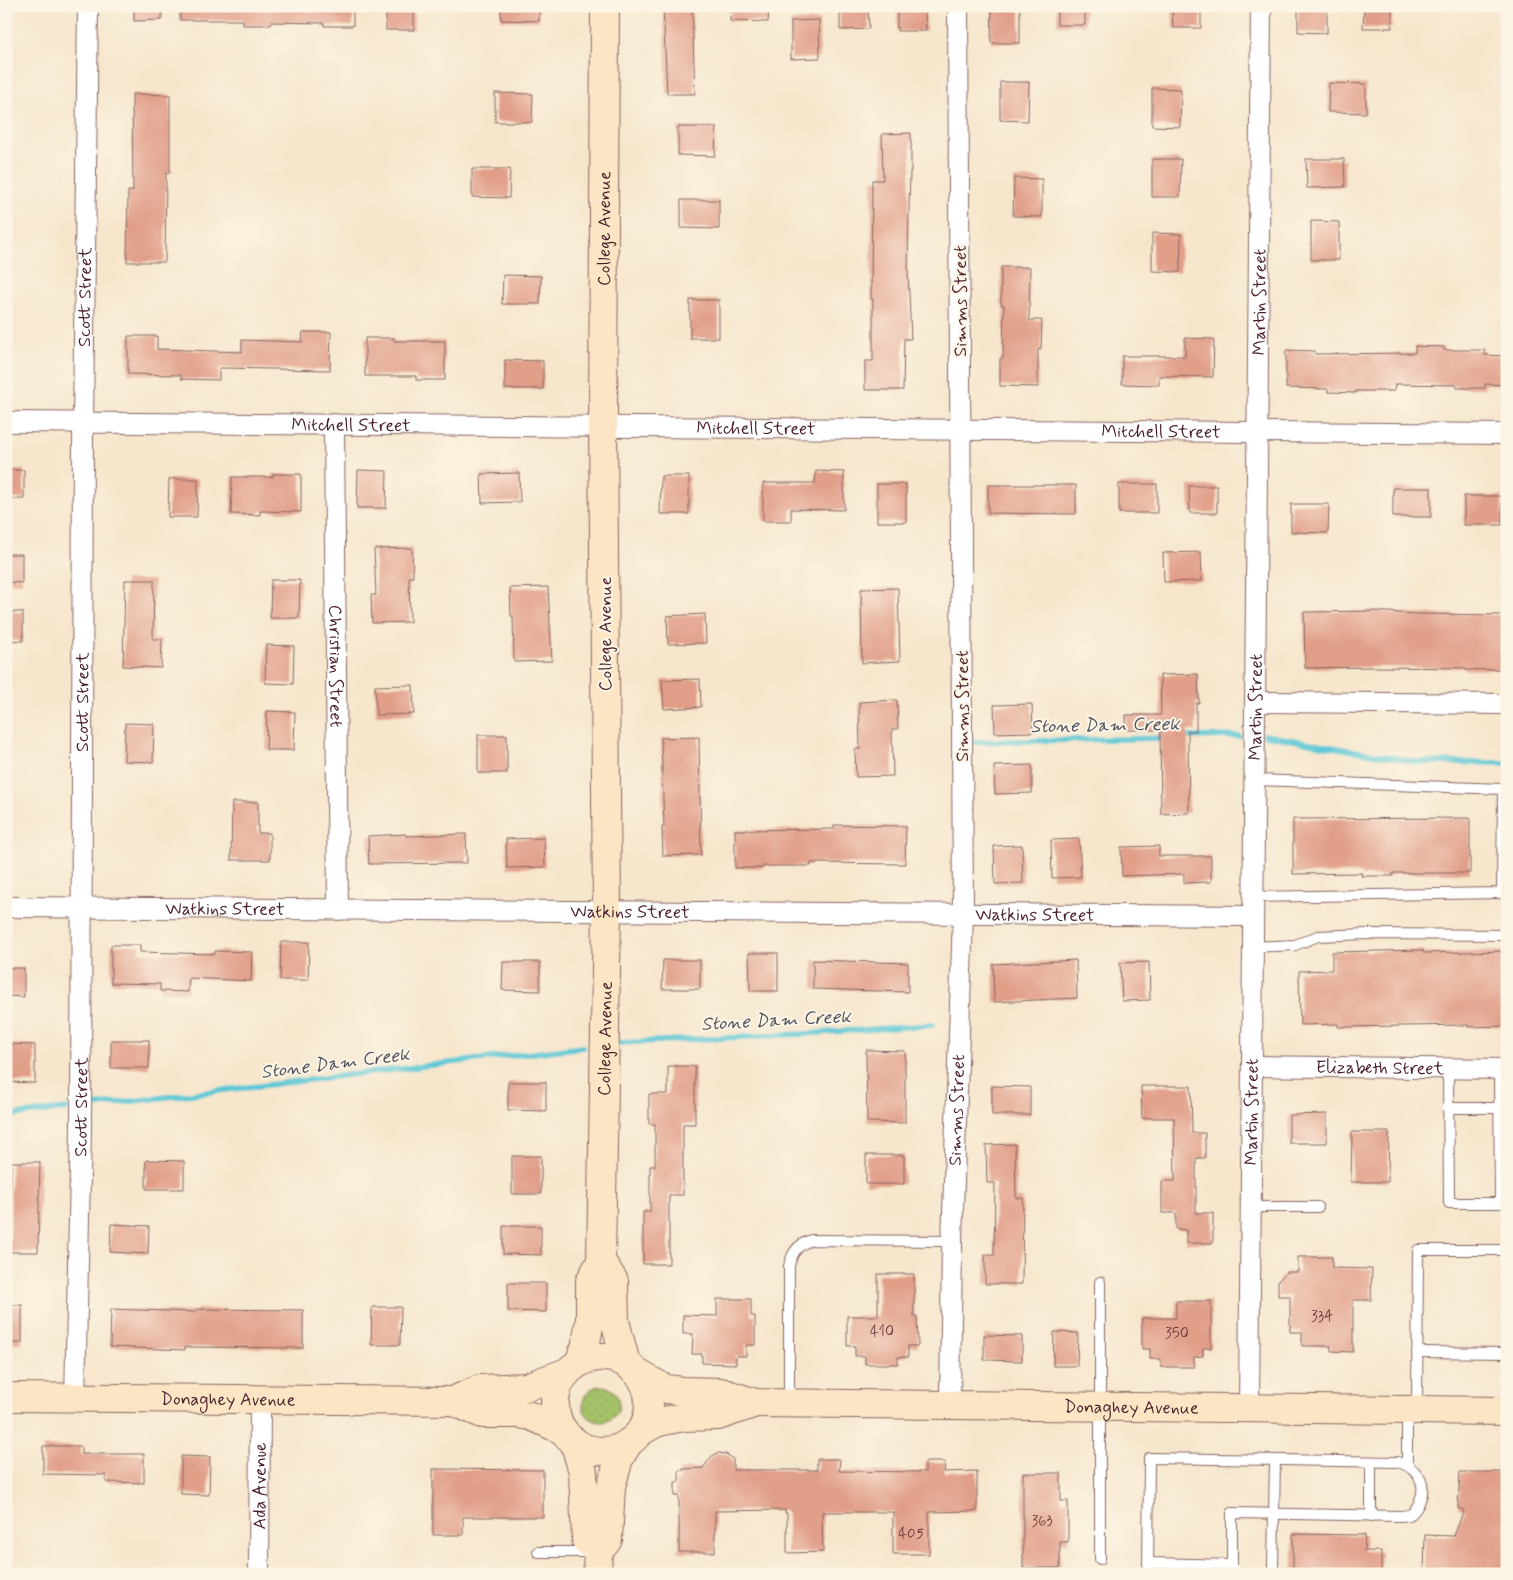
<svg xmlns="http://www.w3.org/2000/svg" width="1513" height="1580" viewBox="0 0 1513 1580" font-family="Mynerve,sans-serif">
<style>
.green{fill:url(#green-dots);stroke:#78704a}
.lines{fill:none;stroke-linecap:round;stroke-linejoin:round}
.stream{stroke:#5dc8d6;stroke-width:5.5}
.building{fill:#e19e88}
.lane-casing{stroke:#866563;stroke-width:12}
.street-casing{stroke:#866563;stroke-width:22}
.secondary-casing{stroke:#866563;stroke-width:30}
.lane{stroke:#fff;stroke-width:10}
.street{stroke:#fff;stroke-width:20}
.secondary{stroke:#fce5c4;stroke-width:28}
.labels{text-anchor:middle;stroke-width:4;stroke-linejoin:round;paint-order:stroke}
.number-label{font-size:15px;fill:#703f42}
.street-label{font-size:18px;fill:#4a1f2b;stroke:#fcf5e5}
.water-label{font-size:19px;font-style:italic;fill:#50525e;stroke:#fcf5e5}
</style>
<defs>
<pattern id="green-dots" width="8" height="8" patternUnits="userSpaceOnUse" patternTransform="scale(1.25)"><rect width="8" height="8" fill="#a6c269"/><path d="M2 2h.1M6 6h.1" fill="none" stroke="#90a65b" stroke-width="1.8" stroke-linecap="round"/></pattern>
</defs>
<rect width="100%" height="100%" fill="#fcf5e5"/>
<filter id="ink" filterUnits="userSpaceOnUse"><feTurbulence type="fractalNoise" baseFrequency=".02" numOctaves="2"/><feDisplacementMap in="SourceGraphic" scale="10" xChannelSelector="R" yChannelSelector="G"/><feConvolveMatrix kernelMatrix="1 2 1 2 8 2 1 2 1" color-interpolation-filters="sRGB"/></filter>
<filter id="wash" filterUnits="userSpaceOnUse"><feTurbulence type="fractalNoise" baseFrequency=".0096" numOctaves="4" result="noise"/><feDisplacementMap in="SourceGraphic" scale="20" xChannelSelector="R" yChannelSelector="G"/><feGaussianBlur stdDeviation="1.12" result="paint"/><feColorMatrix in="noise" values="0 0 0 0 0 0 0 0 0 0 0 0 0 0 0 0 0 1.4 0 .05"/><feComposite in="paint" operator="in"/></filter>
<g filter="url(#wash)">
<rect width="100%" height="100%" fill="#f6e6cc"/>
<!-- green -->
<circle class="green" cx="601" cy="1404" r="18"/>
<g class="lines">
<!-- stream -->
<g class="stream">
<polyline points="1265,735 1417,762 1507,763"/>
<polyline points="1181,737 1239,736"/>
<polyline points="972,742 1167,738"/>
<polyline points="620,1043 803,1034 932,1025"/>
<polyline points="92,1106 583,1047"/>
<polyline points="6,1116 66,1109"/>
</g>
</g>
<g id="blocks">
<!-- building -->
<g class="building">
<polygon points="134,6 162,6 162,20 134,21"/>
<polygon points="180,6 353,6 353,26 324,26 324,23 271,22 271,25 243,25 243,20 180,20"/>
<rect x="386" y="6" width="28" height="24"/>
<polygon points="501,6 539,6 539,21 501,20"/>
<polygon points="663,6 692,6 695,94 667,94"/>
<polygon points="731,6 769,6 768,22 730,21"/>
<polygon points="840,6 868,6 869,29 840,30"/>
<polygon points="897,6 925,6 926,31 897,31"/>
<polygon points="992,6 1020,6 1020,43 991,43"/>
<rect x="1057" y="6" width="28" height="19"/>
<polygon points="1172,6 1201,6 1201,28 1173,28"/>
<polygon points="1298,6 1327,6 1327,33 1298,32"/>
<polygon points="1364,6 1392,6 1392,28 1363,28"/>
<polygon points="819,20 820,58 791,59 791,21"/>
<polygon points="1000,82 1029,82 1028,121 1000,120"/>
<polygon points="1329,83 1366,84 1366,113 1328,112"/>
<polygon points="1152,88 1181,89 1180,127 1152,126"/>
<polygon points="495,93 533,94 532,122 495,122"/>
<polygon points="132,94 170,95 170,173 166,173 165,262 127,262 128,191 133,191"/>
<polygon points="678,127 716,127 715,156 678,155"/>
<polygon points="911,133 911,171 910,171 909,209 908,271 911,339 904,339 903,390 865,390 865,361 873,361 873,299 871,299 872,180 883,180 882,134"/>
<polygon points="1152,159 1181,159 1180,197 1152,197"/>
<polygon points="1306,159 1344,159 1345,187 1307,188"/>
<polygon points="472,169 510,169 509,198 472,197"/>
<polygon points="1014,178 1042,179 1042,217 1013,216"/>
<polygon points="681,200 719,200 719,229 681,228"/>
<polygon points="1311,221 1339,222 1339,260 1311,260"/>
<polygon points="1152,233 1181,234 1180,272 1152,271"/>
<polygon points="1001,267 1030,267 1029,320 1042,320 1041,349 1038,349 1038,387 1000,386 1000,358 1003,358 1004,305 1001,305"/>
<polygon points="503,275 541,276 540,304 502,304"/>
<rect x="690" y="300" width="29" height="38"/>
<polygon points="303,332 331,332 330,370 219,368 219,380 181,379 181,375 128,374 128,336 157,336 157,349 242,352 242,340 302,342"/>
<polygon points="365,338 394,338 394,341 445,341 445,380 416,380 416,376 365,376"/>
<polygon points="1185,338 1214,339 1213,377 1159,376 1159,385 1122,384 1122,356 1185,356"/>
<polygon points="1415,346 1444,347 1444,350 1485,350 1485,355 1507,356 1507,385 1485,384 1485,388 1457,388 1457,385 1395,384 1394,391 1356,391 1356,393 1328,392 1328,389 1286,388 1286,350 1315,351 1315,354 1415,353"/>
<polygon points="505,360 543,361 543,389 505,389"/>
<rect x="6" y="470" width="18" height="29"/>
<polygon points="358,470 387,471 386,508 357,508"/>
<polygon points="816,471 844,472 844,510 791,509 791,521 763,521 763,483 815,483"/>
<polygon points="519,473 520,502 482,503 481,474"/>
<polygon points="273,474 301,474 301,512 260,511 260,515 231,514 232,477 273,477"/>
<polygon points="661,476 689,476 689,514 660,514"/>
<polygon points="169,479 198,479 197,517 168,517"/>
<rect x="877" y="484" width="29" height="38"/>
<rect x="1119" y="484" width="38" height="29"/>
<polygon points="988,485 1076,485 1076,514 988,513"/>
<polygon points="1189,486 1217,486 1217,513 1190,513"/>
<rect x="1393" y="488" width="38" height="29"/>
<rect x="1464" y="496" width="38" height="29"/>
<polygon points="1291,504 1329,504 1328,533 1291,532"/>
<polygon points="412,548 413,577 409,577 410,622 372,623 371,595 376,595 374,549"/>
<polygon points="1201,552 1202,581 1164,582 1163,553"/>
<polygon points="6,554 22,554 22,583 6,582"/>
<polygon points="125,580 154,580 153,639 162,639 161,668 123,666"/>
<polygon points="271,580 300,580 299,618 270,618"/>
<polygon points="548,587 552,661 514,662 513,616 511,616 510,588"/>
<polygon points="898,588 900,661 862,663 861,589"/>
<polygon points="1374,611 1414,614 1507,615 1507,669 1465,670 1465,668 1375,667 1305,668 1304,612"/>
<polygon points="6,612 23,612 23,641 6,640"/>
<polygon points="705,614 706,643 668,644 667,616"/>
<polygon points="266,645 294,646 293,684 265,683"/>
<polygon points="1198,674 1199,703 1196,703 1196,731 1188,731 1189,813 1161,814 1160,730 1126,730 1126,715 1161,715 1160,675"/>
<polygon points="700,679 701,707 664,709 662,680"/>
<polygon points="413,685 414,714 376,715 375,686"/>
<polygon points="897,700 898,729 892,729 893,776 856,777 855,749 860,749 859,702"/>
<polygon points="1032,704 1033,732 995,733 994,705"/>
<polygon points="267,711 295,712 294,750 266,750"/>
<polygon points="125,723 154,724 153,762 124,761"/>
<rect x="478" y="735" width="29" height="38"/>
<polygon points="699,737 701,855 663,856 662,827 664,827 661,738"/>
<polygon points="1032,765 1032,793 995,794 994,766"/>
<polygon points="232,802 258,802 258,833 270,833 270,860 231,860"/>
<polygon points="1470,818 1470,873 1393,873 1393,876 1361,876 1362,873 1293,874 1293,819"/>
<polygon points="834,825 906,826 905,864 811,863 811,866 763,866 763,868 735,868 735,830 834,829"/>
<polygon points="406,834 406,836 466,834 467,863 369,864 368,836"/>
<polygon points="544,838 545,867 507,868 506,839"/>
<polygon points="1079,839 1081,877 1052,878 1051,840"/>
<polygon points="1022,845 1023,883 995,884 994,846"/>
<polygon points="1159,846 1159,856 1211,856 1211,882 1184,883 1184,874 1122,876 1121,847"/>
<polygon points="281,942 309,942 308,980 280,980"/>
<polygon points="111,945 140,945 140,952 215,954 215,951 252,952 251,981 189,978 188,992 160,991 160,984 111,983"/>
<polygon points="1423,950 1423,953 1507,951 1507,1026 1468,1027 1468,1025 1338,1027 1338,1024 1300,1025 1299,971 1332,970 1332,952"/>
<polygon points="749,953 778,953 778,991 750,991"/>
<polygon points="663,960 700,960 700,989 662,989"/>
<polygon points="813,960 908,963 908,992 813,989"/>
<polygon points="1076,960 1077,998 994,1002 993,964"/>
<polygon points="503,962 540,962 540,991 502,990"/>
<polygon points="1149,962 1150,1000 1122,1001 1120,963"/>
<polygon points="6,968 24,968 24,997 6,996"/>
<rect x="111" y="1040" width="38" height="28"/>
<polygon points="7,1044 35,1045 35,1083 7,1082"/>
<polygon points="866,1050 905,1051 905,1123 867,1122"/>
<polygon points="668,1066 695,1066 695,1124 683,1124 683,1195 669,1195 669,1264 643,1264 643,1212 650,1212 650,1166 655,1166 655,1124 649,1124 649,1094 668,1094"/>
<polygon points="508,1082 546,1082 546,1111 508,1110"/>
<polygon points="992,1086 1030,1087 1030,1115 992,1115"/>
<polygon points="1141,1086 1191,1086 1192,1133 1205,1133 1205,1158 1196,1158 1196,1213 1213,1213 1213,1243 1186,1243 1186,1230 1176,1229 1176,1213 1162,1213 1162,1181 1175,1181 1174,1118 1142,1118"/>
<polygon points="1327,1114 1327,1143 1289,1143 1289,1115"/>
<polygon points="1352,1132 1389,1132 1388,1182 1351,1182"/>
<polygon points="1015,1144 1016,1198 1023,1198 1022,1284 985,1284 985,1255 994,1255 995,1183 987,1183 986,1145"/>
<rect x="866" y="1155" width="38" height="29"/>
<rect x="512" y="1156" width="29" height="38"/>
<polygon points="146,1160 184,1161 184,1189 146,1189"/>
<polygon points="11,1162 40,1162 38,1252 10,1252"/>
<polygon points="111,1224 149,1226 148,1254 110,1252"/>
<polygon points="503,1226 541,1226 541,1255 503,1254"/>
<polygon points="1298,1257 1332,1257 1332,1268 1372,1269 1371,1300 1353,1300 1353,1352 1331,1351 1331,1346 1302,1346 1302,1332 1290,1332 1290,1296 1278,1296 1278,1281 1286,1272 1298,1272"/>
<polygon points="878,1274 914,1274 914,1316 917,1316 918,1346 908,1346 908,1357 898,1357 898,1364 865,1364 865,1356 855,1356 855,1346 847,1346 847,1316 878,1316"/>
<polygon points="508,1283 546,1283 546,1312 508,1311"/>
<polygon points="717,1299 751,1299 751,1316 755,1316 755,1345 746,1345 746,1356 736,1356 736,1364 702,1363 702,1354 692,1354 693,1334 683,1334 683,1315 717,1316"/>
<polygon points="1176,1301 1211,1301 1211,1348 1203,1348 1203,1356 1194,1357 1194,1367 1161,1367 1161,1359 1150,1359 1150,1349 1142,1349 1142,1318 1176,1318"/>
<rect x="6" y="1305" width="16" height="38"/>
<polygon points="372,1307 401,1307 400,1345 371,1345"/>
<polygon points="111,1309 196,1312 196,1309 303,1310 303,1348 185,1347 185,1350 110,1347"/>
<polygon points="1054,1332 1078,1333 1077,1366 1053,1366"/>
<polygon points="984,1335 1022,1336 1022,1361 984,1360"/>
<polygon points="43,1446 81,1446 81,1454 144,1454 144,1483 106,1482 106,1475 43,1474"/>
<polygon points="718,1453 726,1454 733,1459 733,1470 817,1470 817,1459 840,1459 839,1471 925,1472 925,1462 945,1462 944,1472 977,1471 977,1511 929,1512 929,1554 893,1554 893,1512 822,1512 823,1552 787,1553 787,1513 785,1513 785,1510 715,1511 715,1552 679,1552 679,1496 675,1496 675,1482 679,1482 679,1470 684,1470 683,1469 703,1468 712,1456"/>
<polygon points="181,1456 210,1457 209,1495 181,1494"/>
<polygon points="433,1469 543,1470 543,1517 463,1517 463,1535 433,1535"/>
<polygon points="1460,1472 1507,1472 1507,1574 1424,1574 1425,1535 1454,1536 1464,1510 1458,1508"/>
<polygon points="1023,1473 1061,1473 1061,1501 1068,1501 1068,1542 1060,1542 1060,1568 1023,1568"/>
<polygon points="1293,1534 1365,1535 1364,1551 1381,1551 1381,1574 1293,1574"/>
</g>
</g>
</g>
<g filter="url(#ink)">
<use href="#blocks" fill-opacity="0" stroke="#866563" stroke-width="1"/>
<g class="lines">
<!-- lane casing -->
<g class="lane-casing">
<g id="lane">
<polyline points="1253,897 1502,893 1503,789 1254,780"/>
<polyline points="1252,947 1295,945 1318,936 1368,934 1507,935"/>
<polyline points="1448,1069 1449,1203 1500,1203 1499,1069"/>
<polyline points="1448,1108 1499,1108"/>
<polyline points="1251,1207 1318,1207"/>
<polyline points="1100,1282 1100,1559"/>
<polyline points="1417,1352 1507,1353"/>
<path d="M789,1403V1266C792,1253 797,1245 811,1240L952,1241"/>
<polyline points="1417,1409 1418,1250 1507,1250"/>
<polyline points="1407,1464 1407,1411"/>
<polyline points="1371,1516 1371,1462"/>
<polyline points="538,1552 592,1552"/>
<polyline points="1149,1563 1232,1565"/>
<polyline points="1273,1567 1275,1461"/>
<polyline points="658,1574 672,1574"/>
<path d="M1148,1574L1149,1458L1397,1462C1415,1466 1428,1482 1420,1500C1419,1504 1415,1511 1411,1514C1409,1515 1403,1516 1400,1516L1232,1513V1574"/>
</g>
</g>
<!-- street casing -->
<g class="street-casing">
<g id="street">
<path id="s1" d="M6,422L1507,434"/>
<path id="s2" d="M334,424L338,910"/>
<polyline points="1255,702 1507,704"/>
<path id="s3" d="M6,907L1252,916"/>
<path id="s4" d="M1252,1066L1507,1069"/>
<path id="s5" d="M75,1398L81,1129L83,423L88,6"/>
<path id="s6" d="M950,1405L952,1241L963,915L958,6"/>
<path id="s7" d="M1249,1408C1252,941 1259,474 1261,6"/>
<path id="s8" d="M259,1574L260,1400"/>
</g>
</g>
<!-- secondary casing -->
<g class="secondary-casing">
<g id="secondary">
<polyline points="601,1261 614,1281 615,1321 626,1363"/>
<circle cx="602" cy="1404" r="47"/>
<path id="s9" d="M579,1362L585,1348L590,1321V1281L601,1261L607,911L603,426L605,6"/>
<path id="s10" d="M639,1374L666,1389L683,1391L721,1392L756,1403L1507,1411"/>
<path id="s11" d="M6,1397L452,1401L482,1414H517L531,1416L564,1431"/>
<polyline points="452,1401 480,1389 526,1387 567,1372"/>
<polyline points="640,1432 656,1423 668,1420 684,1417 718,1416 756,1403"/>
<polyline points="574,1441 583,1472 586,1540 598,1552"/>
<polyline points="597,1574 598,1552 608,1540 611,1487 619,1459 629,1442"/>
</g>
</g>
<!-- lane -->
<use href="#lane" class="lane"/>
<!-- street -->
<use href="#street" class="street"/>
<!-- secondary -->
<use href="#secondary" class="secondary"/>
</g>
</g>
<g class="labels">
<!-- number labels -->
<g class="number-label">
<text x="1322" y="1321">334</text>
<text x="882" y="1336">410</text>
<text x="1177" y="1338">350</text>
<text x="1042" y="1526">363</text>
<text x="911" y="1538">405</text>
</g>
<!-- street labels -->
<g class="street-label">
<text dy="6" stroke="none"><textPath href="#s9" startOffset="1138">College Avenue</textPath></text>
<text dy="6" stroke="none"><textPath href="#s5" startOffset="1101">Scott Street</textPath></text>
<text transform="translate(960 301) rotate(-90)" y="6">Simms Street</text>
<text dy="6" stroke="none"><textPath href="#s7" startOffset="1106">Martin Street</textPath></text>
<text dy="6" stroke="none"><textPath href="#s1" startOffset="345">Mitchell Street</textPath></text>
<text dy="6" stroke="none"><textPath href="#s1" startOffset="750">Mitchell Street</textPath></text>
<text dy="6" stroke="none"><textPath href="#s1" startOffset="1155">Mitchell Street</textPath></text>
<text transform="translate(605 634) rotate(-90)" y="6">College Avenue</text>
<text dy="6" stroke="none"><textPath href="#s2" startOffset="242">Christian Street</textPath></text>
<text dy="6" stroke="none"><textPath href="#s5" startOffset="696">Scott Street</textPath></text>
<text transform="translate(962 706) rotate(-90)" y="6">Simms Street</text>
<text dy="6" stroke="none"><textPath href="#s7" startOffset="701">Martin Street</textPath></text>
<text dy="6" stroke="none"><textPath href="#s3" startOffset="219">Watkins Street</textPath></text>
<text dy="6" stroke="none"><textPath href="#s3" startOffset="624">Watkins Street</textPath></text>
<text dy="6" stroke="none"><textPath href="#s3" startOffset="1029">Watkins Street</textPath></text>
<text dy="6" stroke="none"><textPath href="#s9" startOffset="328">College Avenue</textPath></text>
<text dy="6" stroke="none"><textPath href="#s4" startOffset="128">Elizabeth Street</textPath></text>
<text dy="6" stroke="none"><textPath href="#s5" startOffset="291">Scott Street</textPath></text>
<text dy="6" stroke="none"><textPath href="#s6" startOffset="295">Simms Street</textPath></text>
<text dy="6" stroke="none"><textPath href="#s7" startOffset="296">Martin Street</textPath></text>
<text dy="6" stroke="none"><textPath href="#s11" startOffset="222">Donaghey Avenue</textPath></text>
<text dy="6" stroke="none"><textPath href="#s10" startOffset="498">Donaghey Avenue</textPath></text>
<text dy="6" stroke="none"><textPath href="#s8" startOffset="88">Ada Avenue</textPath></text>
</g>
<!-- water labels -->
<g class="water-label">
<text transform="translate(1105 724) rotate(-1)" y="7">Stone Dam Creek</text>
<text transform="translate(776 1019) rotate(-3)" y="7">Stone Dam Creek</text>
<text transform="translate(335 1062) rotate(-7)" y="7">Stone Dam Creek</text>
</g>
</g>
<!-- margin -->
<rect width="1513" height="1580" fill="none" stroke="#fcf5e5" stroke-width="25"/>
</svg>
